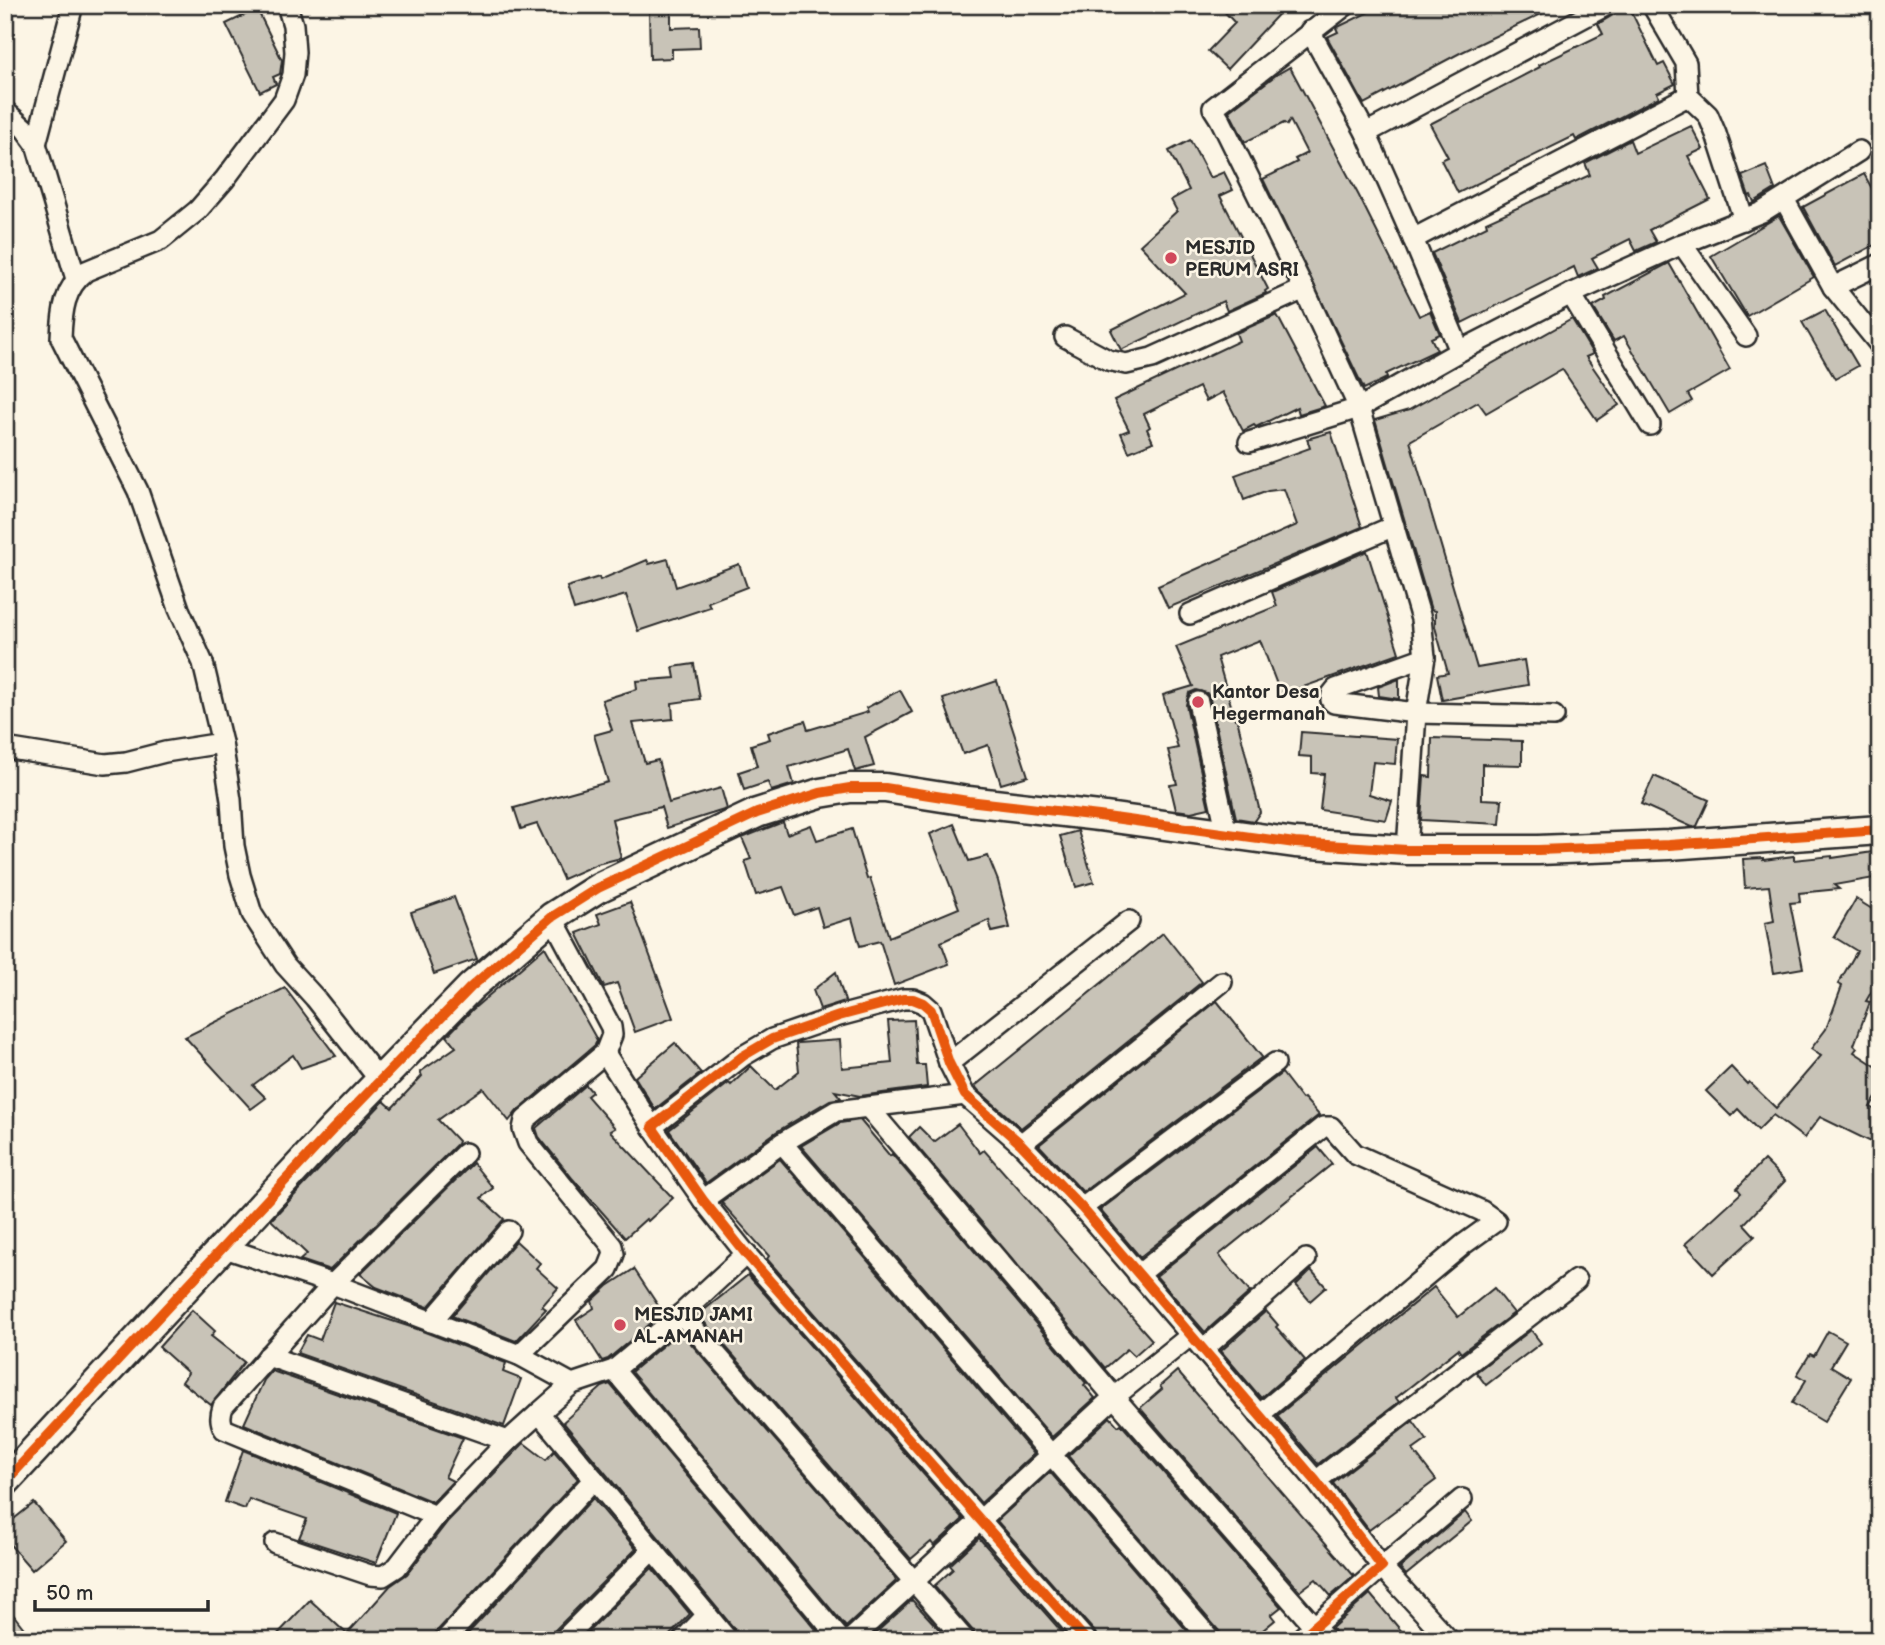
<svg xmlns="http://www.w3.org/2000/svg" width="1885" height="1645" viewBox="0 0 1885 1645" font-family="'Balsamiq Sans',sans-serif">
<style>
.building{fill:#c8c3b7;stroke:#2b2b2b;stroke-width:2}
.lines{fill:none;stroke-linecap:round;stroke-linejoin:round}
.street-casing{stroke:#2b2b2b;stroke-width:24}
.secondary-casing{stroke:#2b2b2b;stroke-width:33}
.street{stroke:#fcf5e5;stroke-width:19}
.secondary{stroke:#fcf5e5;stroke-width:28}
.cycleway-casing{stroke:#fcf5e5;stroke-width:15}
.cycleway{stroke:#e8590c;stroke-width:10}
.poi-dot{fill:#d1495b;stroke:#fcf5e5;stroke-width:2.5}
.labels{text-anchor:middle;stroke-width:5;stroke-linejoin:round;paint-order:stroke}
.poi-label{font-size:19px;font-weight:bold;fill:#2b2b2b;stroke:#fcf5e5;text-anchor:start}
</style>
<rect width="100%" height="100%" fill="#fcf5e5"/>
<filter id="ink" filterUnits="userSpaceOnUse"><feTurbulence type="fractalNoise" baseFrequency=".0143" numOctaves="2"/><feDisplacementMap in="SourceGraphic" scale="14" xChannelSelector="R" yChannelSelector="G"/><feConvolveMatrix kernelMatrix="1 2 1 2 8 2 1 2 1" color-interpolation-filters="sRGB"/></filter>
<g filter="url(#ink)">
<!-- building -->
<g class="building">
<polygon points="1218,5 1287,5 1227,69 1208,51 1235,23"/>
<polygon points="1383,5 1560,5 1460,53 1364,104 1327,37 1338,32 1336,28"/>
<polygon points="1619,5 1628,5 1658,66 1664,63 1675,84 1657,93 1659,97 1576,140 1574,136 1458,193 1441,160 1448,157 1430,124 1540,67 1539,65 1603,34 1598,24 1613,15"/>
<polygon points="257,9 282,60 280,74 273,77 276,84 260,92 226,24"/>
<polygon points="671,9 671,28 699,27 700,48 672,49 672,58 650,59 649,10"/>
<polygon points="1290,67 1359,196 1419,316 1430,311 1440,334 1431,338 1437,350 1386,374 1387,378 1364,389 1263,179 1297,162 1295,159 1307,153 1290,120 1287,125 1284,123 1245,142 1229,111 1276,75"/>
<polygon points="1691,126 1703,149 1688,156 1710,199 1649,230 1656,242 1636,251 1630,239 1592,258 1598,268 1578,277 1574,267 1462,323 1432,253 1487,226 1486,222 1590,175 1585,163 1630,140 1635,153"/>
<polygon points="1190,140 1210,178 1224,172 1233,190 1220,196 1268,289 1265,291 1266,293 1227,311 1223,301 1121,350 1111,330 1185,293 1140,245 1177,211 1171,200 1189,190 1169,151"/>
<polygon points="1766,166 1775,189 1754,202 1751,195 1749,196 1742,176"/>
<polygon points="1864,174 1880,203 1880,242 1835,266 1803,207"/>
<polygon points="1779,216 1814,277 1747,316 1711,256"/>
<polygon points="1669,263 1730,370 1688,394 1692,401 1670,414 1624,336 1614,341 1593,307 1606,300 1605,297"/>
<polygon points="1825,310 1858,366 1835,379 1802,322"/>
<polygon points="1277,315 1325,406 1299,414 1297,407 1256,427 1254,425 1243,431 1223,392 1206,401 1199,387 1144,414 1150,427 1147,429 1153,442 1129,452 1121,433 1129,430 1114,400 1239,341 1236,333"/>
<polygon points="1572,319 1593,354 1586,357 1619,405 1597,420 1562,369 1486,413 1478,402 1410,441 1477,668 1524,660 1528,685 1442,700 1437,675 1448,673 1435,627 1435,611 1431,610 1375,420 1409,410"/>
<polygon points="1331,432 1362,527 1168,608 1158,586 1297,525 1284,489 1268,491 1244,500 1235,475 1310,448 1307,439"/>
<polygon points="1367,551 1399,653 1281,695 1260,640 1217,657 1235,719 1237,719 1260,812 1254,821 1236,818 1210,699 1207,693 1196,690 1189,693 1186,705 1209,808 1191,812 1176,810 1170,785 1177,784 1168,750 1178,748 1163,695 1193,686 1176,647 1277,606 1272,592"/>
<polygon points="668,559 676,587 739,564 747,587 708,602 710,607 638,631 626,595 574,610 567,587 599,577 600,580 647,560 649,564"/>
<polygon points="694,664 700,699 672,703 673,719 633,723 645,763 658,760 669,803 721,788 727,809 667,828 661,807 612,819 621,858 597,864 563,879 537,824 521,829 514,808 608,782 594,735 612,730 602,700 637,689 636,681 675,678 673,667"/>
<polygon points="1399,679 1399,699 1379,696 1378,687"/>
<polygon points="997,681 1028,776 1001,784 988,745 963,754 943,699"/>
<polygon points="900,690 912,712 865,737 874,766 855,771 848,749 789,767 794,784 771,791 768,782 744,790 739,772 757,766 751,745 770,739 768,733 805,721 808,730 868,712 866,708"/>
<polygon points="1301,732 1397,739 1395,764 1373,762 1369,794 1392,801 1386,820 1320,810 1324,774 1312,773 1312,757 1299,756"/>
<polygon points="1432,738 1522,741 1522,765 1482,764 1482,799 1502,800 1500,824 1421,820 1424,776 1431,777"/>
<polygon points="1654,776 1709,800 1697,826 1692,827 1641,804"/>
<polygon points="783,822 787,834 811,825 817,840 852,829 867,879 870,878 889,937 959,908 930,834 954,824 969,861 988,856 998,881 1010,928 992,932 989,920 941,942 949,964 894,985 880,941 860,946 852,918 823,927 817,907 794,915 783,887 756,895 745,861 751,859 742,838"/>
<polygon points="1078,831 1094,882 1076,887 1060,836"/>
<polygon points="1880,851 1880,877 1834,885 1839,889 1799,893 1800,902 1790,903 1803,968 1774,973 1765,923 1774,921 1769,886 1745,888 1743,859 1763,858 1763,860 1794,856 1794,860 1832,856 1832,858"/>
<polygon points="454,897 477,959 434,974 411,912"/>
<polygon points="1856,899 1880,914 1880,977 1866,1001 1870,1002 1854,1045 1857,1048 1854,1052 1880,1069 1880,1092 1870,1107 1880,1112 1880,1124 1871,1142 1820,1117 1804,1138 1773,1115 1758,1130 1738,1109 1731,1116 1706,1091 1731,1067 1747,1084 1749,1082 1776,1108 1821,1056 1811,1049 1826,1029 1842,986 1838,984 1857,951 1834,937"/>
<polygon points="630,902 673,1018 635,1032 617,983 604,987 577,933 601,924 597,914"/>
<polygon points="1163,933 1202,982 1021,1128 979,1091 975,1086"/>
<polygon points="545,947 597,1040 595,1045 517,1111 509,1121 483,1088 438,1120 458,1141 457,1144 330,1270 300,1260 307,1254 271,1220 384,1101 392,1108 422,1076 420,1072 456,1047 447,1036 472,1010"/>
<polygon points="836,972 845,1001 820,1009 813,990"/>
<polygon points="285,988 336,1056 301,1068 293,1055 253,1085 266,1098 251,1109 185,1037"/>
<polygon points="1217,1001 1262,1057 1083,1192 1039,1145"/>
<polygon points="914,1020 917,1065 925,1065 927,1087 860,1096 835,1091 841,1098 830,1100 776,1132 706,1183 669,1130 729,1083 731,1085 751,1066 775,1090 799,1071 796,1044 798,1043 840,1040 842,1068 892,1063 888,1021"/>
<polygon points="675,1043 701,1073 655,1109 635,1077"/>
<polygon points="1282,1073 1302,1099 1304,1098 1319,1115 1140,1257 1100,1210"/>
<polygon points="586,1085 592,1092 587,1096 615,1128 610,1131 673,1198 648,1221 646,1219 625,1238 572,1178 539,1137 536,1128"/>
<polygon points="860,1120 890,1156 892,1154 1086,1383 1084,1385 1095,1398 1052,1437 801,1146 840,1123"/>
<polygon points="958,1124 980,1153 984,1150 1152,1340 1134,1356 1127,1349 1105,1368 909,1137 919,1127 934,1142"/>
<polygon points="1318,1147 1332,1164 1219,1255 1250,1292 1205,1332 1156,1276"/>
<polygon points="780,1159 1034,1454 981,1503 767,1259 769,1256 721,1202"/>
<polygon points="1764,1160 1785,1181 1744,1224 1755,1236 1713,1274 1685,1244 1741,1193 1737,1188"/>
<polygon points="473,1163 493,1188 481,1198 504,1219 428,1307 376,1287 360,1274"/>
<polygon points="516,1241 540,1263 536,1268 558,1288 542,1306 546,1309 516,1341 452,1316"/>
<polygon points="634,1269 663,1313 608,1359 602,1361 576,1320 594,1308 592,1301 608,1286"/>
<polygon points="1311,1270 1326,1287 1310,1301 1296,1285"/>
<polygon points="748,1275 963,1519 934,1546 931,1542 911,1559 698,1315"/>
<polygon points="1434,1287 1458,1317 1494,1288 1514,1313 1461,1353 1458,1349 1396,1398 1399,1402 1318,1464 1277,1416"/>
<polygon points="334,1302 417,1329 506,1363 503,1372 521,1379 504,1426 297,1353 307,1335 320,1340"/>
<polygon points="192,1310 215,1331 211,1336 244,1362 211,1405 182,1382 188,1373 159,1347"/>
<polygon points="1266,1311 1278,1325 1276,1327 1305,1360 1261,1398 1221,1351"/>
<polygon points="1531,1330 1541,1343 1486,1385 1476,1372"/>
<polygon points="680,1331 893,1575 896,1581 846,1627 631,1372"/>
<polygon points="1828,1331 1846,1341 1831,1366 1851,1378 1824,1422 1792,1403 1806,1380 1797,1375 1810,1354 1814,1356"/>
<polygon points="272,1371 463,1438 445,1477 453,1481 433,1502 244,1424 264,1380"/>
<polygon points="1177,1371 1354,1576 1331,1596 1316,1579 1300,1591 1140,1408 1162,1389 1160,1386"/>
<polygon points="610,1384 825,1640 740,1640 737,1632 563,1422 602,1387"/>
<polygon points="1110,1417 1118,1426 1121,1424 1281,1607 1271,1615 1275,1620 1251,1640 1223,1640 1220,1632 1068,1456"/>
<polygon points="1413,1421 1427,1440 1413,1450 1436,1480 1369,1530 1333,1483"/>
<polygon points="524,1443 546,1460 554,1451 578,1479 436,1632 433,1640 272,1640 310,1600 347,1634 390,1586 407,1574 448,1521"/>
<polygon points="243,1450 396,1513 376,1563 299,1538 307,1519 249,1499 245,1509 225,1502"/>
<polygon points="1050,1472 1195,1640 1098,1640 1095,1632 997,1521"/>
<polygon points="593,1498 636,1549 554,1631 551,1640 462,1640"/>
<polygon points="34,1503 66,1541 32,1570 5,1539 5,1526"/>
<polygon points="1465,1512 1472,1521 1406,1575 1400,1568"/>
<polygon points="979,1538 1069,1640 977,1640 974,1632 934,1586 953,1569 950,1565"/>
<polygon points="652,1568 690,1614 665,1640 580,1640"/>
<polygon points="1370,1594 1409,1640 1338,1640 1332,1628"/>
<polygon points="912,1600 949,1640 868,1640"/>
<polygon points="5,1604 33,1640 5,1640"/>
</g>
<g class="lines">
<!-- street casing -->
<g class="street-casing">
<g id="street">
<polyline points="1346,5 1213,108 1220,119 1304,289 1359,408 1421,619 1425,657 1416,713 1407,850"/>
<polyline points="1652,5 1686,63 1688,96 1708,115 1716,134 1744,220"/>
<polyline points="1310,31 1366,133 1413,239 1460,351"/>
<polyline points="5,111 25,129 36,144 76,279"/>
<polyline points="1366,133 1607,5"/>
<polyline points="36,144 73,5"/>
<polyline points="1784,199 1833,287 1880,345"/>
<polyline points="1413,239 1688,96"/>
<polyline points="1682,244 1746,336"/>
<polyline points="1833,287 1880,264"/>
<polyline points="1571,294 1650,425"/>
<polyline points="1065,337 1108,360 1126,364 1152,358 1304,289"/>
<polyline points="1249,442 1359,408 1460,351 1571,294 1682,244 1762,212 1859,151"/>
<polyline points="1190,614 1394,526"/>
<polyline points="1425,657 1336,689 1332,694 1331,700 1334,703 1416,713 1554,716"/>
<polyline points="1198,702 1227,834"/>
<path d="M222,743L203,663L179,609L138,491L61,338C62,311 64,288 86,271L161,240L198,210L225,179L284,100L293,75L295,52L293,25L287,5"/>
<polyline points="5,748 105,764 126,762 165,752 222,743 231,800 234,846 240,875 252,914 285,965 315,998 381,1082"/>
<polyline points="605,1053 652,1127"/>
<polyline points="949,1063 1129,921"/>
<polyline points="868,1107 1114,1397 1326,1640"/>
<polyline points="782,1143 1211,1640"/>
<polyline points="1021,1144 1222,982"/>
<polyline points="703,1200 782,1143 836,1111 965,1095"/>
<polyline points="1082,1208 1275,1063"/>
<polyline points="222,1247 333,1284 519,1355 572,1384"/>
<polyline points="1138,1275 1323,1127 1331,1127 1355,1154 1482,1211 1496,1221 1464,1244 1259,1415"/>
<polyline points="681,1314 965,1640"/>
<polyline points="431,1322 509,1231"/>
<polyline points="1204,1349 1306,1259"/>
<polyline points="519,1355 608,1269 614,1254 612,1246 528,1143 523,1129 525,1120 605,1053 612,1035 611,1027 552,917"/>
<polyline points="268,1356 508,1441"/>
<polyline points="614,1370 841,1640"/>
<polyline points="1316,1481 1576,1280"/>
<path d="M436,1516L224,1429C220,1421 220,1416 223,1407L333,1284L465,1153"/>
<polyline points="275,1543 370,1575 383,1576 397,1567 436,1516 508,1441 539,1413"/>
<polyline points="445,1640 594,1479"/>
<polyline points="563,1640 653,1549"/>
<polyline points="683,1640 707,1615"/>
<polyline points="728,1640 539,1413 572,1384 614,1370 681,1314 746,1254"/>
<polyline points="850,1640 1114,1397 1190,1336"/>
<polyline points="1086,1640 746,1254 703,1200 652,1127 743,1056 772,1039 839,1016 903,999 913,999 923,1003 931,1010 949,1063 965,1095 1021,1144 1082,1208 1316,1481 1382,1567 1299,1640"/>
<polyline points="1449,1640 1382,1567 1462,1499"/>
</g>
</g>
<!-- secondary casing -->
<g class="secondary-casing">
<polyline id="secondary" points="5,1482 333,1129 471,987 552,917 598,888 757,813 820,793 850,788 885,788 968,801 1099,816 1295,843 1407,850 1538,850 1669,845 1880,830"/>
</g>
<!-- street -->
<use href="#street" class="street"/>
<!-- secondary -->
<use href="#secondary" class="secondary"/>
<!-- cycleway casing -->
<g class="cycleway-casing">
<g id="cycleway">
<polyline points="5,1482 333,1129 471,987 552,917 598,888 757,813 820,793 850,788 885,788 968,801 1099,816 1295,843 1407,850 1538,850 1669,845 1880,830"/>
<polyline points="1086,1640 746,1254 703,1200 652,1127 743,1056 772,1039 839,1016 903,999 913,999 923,1003 931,1010 949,1063 965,1095 1021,1144 1082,1208 1316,1481 1382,1567 1299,1640"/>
</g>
</g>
<!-- cycleway -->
<use href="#cycleway" class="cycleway"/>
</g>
</g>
<!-- markers -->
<g class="poi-dot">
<circle cx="1171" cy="258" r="7"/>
<circle cx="1198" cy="702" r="7"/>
<circle cx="620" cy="1325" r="7"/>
</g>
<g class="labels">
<!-- poi labels -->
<g class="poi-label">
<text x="1185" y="254">MESJID<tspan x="1185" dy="22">PERUM ASRI</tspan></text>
<text x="1212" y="698">Kantor Desa<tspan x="1212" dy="22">Hegermanah</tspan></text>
<text x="634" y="1321">MESJID JAMI<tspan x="634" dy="22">AL-AMANAH</tspan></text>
</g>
</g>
<!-- margin -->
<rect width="1885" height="1645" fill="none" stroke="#fcf5e5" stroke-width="28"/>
<rect x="14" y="14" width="1857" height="1617" fill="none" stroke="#2b2b2b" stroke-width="2.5" filter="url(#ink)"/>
<!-- scale -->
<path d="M35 1600v10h173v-10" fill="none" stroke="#2b2b2b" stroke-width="3.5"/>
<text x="46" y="1600" font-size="21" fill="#2b2b2b" stroke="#fcf5e5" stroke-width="5" paint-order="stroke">50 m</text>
</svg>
